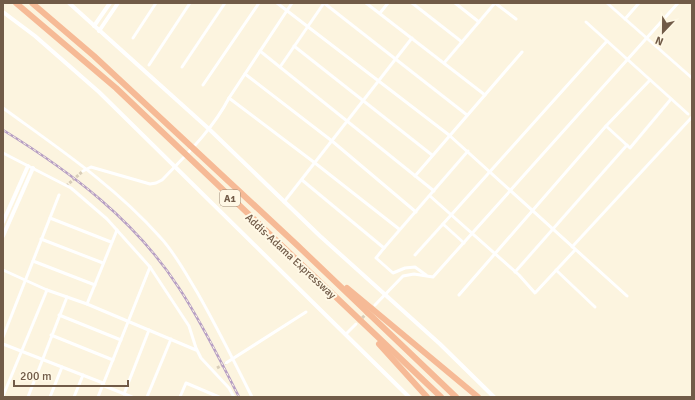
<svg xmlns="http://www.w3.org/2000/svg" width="695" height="400" viewBox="0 0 695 400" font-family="Signika,sans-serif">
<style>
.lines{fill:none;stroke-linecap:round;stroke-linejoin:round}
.minor-tunnel{stroke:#d9ceb9;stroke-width:3;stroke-dasharray:3 1.5;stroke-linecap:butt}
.minor{stroke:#fff;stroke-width:3}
.tertiary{stroke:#fff;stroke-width:4}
.motorway{stroke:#f6ba96;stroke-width:6}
.rail-casing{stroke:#b79fc4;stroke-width:2.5}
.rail{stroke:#fff8e5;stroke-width:1;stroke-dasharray:3;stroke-linecap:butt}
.labels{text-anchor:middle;stroke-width:4;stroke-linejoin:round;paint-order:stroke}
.shield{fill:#fff8e5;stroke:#9c8a77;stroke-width:1}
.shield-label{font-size:10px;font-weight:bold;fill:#715b48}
.street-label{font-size:11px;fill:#715b48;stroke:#fff8e5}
</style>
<rect width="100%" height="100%" fill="#fcf4df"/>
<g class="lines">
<!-- minor-tunnel -->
<g class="minor-tunnel">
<polyline points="66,186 83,171"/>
<polyline points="359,321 368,312"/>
<polyline points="217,368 226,363"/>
</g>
<!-- minor -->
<g class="minor">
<polyline points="277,3 449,135 627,296"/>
<polyline points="324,3 467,115"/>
<polyline points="366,3 485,95"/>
<polyline points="412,3 462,42"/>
<polyline points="455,3 479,22"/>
<polyline points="495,3 516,19"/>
<polyline points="607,3 692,78"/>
<polyline points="380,13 388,3"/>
<polyline points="625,19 639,3"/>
<polyline points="586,22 688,114"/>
<polyline points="133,38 156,3"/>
<polyline points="294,46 432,155"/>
<polyline points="260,51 434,191"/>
<polyline points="444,63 495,3"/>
<polyline points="149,65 190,3"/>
<polyline points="182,67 225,3"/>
<polyline points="280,67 324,3"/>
<polyline points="245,74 332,141 416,212"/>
<polyline points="203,85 259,3"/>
<polyline points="229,98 315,163 399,229"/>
<path d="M3,108C58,148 115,186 160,237C175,253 186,274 197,292C217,327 234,361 252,397"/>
<polyline points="606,126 630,148 671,99"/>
<polyline points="3,153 71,188 107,219 150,267 189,326 196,348 201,358 229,388 234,397"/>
<path d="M83,171L91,167L150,184L156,183L162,180C186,155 213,129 229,98L292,3"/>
<polyline points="415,176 522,52"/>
<polyline points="302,180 384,248 376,258 393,273 405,268 415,267 426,275"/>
<polyline points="430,196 519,275 535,293 575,250"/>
<polyline points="284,202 412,38"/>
<polyline points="50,218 111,242"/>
<polyline points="443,224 607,41"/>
<polyline points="41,239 103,263"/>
<polyline points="572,247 692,117"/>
<polyline points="384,248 468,151"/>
<polyline points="415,255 443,224 464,243"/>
<polyline points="33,261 95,285"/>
<polyline points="3,270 47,290 87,304 196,350"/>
<polyline points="556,270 595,307"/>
<polyline points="515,272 627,145"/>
<polyline points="459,295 606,126 650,80"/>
<polyline points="87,304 117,230"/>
<polyline points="375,305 403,276 414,274 433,277 678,3"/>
<polyline points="59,315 121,340"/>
<polyline points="346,334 356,324"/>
<polyline points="51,335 113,360"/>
<polyline points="3,337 59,195"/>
<polyline points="3,344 103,383"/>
<polyline points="226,363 306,312"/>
<polyline points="102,385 132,397"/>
<polyline points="124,394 149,330"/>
<polyline points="3,396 47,290"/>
<polyline points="28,397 67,297"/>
<polyline points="50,397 62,367"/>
<polyline points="74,397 83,375"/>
<polyline points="98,397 150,267"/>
<polyline points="147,397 171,339"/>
<polyline points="180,397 186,383 219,397"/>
</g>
<!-- tertiary -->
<g class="tertiary">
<polyline points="69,3 209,129 320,236 440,344 494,397"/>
<polyline points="3,12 35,36 99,92 409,397"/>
<polyline points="94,26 110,3"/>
<polyline points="99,31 118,3"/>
<polyline points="3,222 28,166"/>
<polyline points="3,236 33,168"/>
</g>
<!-- motorway -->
<g class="motorway">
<polyline points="16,3 116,88 441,397"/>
<polyline points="32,3 94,56 297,245 456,397"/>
<polyline points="347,288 478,397"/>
<polyline points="379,344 427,397"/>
</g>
<!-- rail casing -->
<g class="rail-casing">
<path id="rail" d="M3,130C71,172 135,220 179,288C202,323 220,360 239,397"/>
</g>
<!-- rail -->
<use href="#rail" class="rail"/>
</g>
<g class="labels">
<!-- shield labels -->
<rect class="shield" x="220" y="190" width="20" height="16" rx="3"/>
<g class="shield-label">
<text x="230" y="202">A1</text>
</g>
<!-- street labels -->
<g class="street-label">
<text transform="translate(291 256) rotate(43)" y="4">Addis-Adama Expressway</text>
</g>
</g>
<!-- border -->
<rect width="695" height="400" fill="none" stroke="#715b48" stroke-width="8"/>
<!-- north arrow -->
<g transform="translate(663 32) rotate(202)" stroke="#fff8e5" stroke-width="3" paint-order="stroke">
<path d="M0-3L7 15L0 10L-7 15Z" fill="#715b48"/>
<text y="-6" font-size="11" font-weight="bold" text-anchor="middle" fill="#715b48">N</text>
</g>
<!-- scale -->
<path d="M14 380v6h114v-6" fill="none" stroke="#715b48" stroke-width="2"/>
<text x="20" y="380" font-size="12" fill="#715b48" stroke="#fff8e5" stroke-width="3" paint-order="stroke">200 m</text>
</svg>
